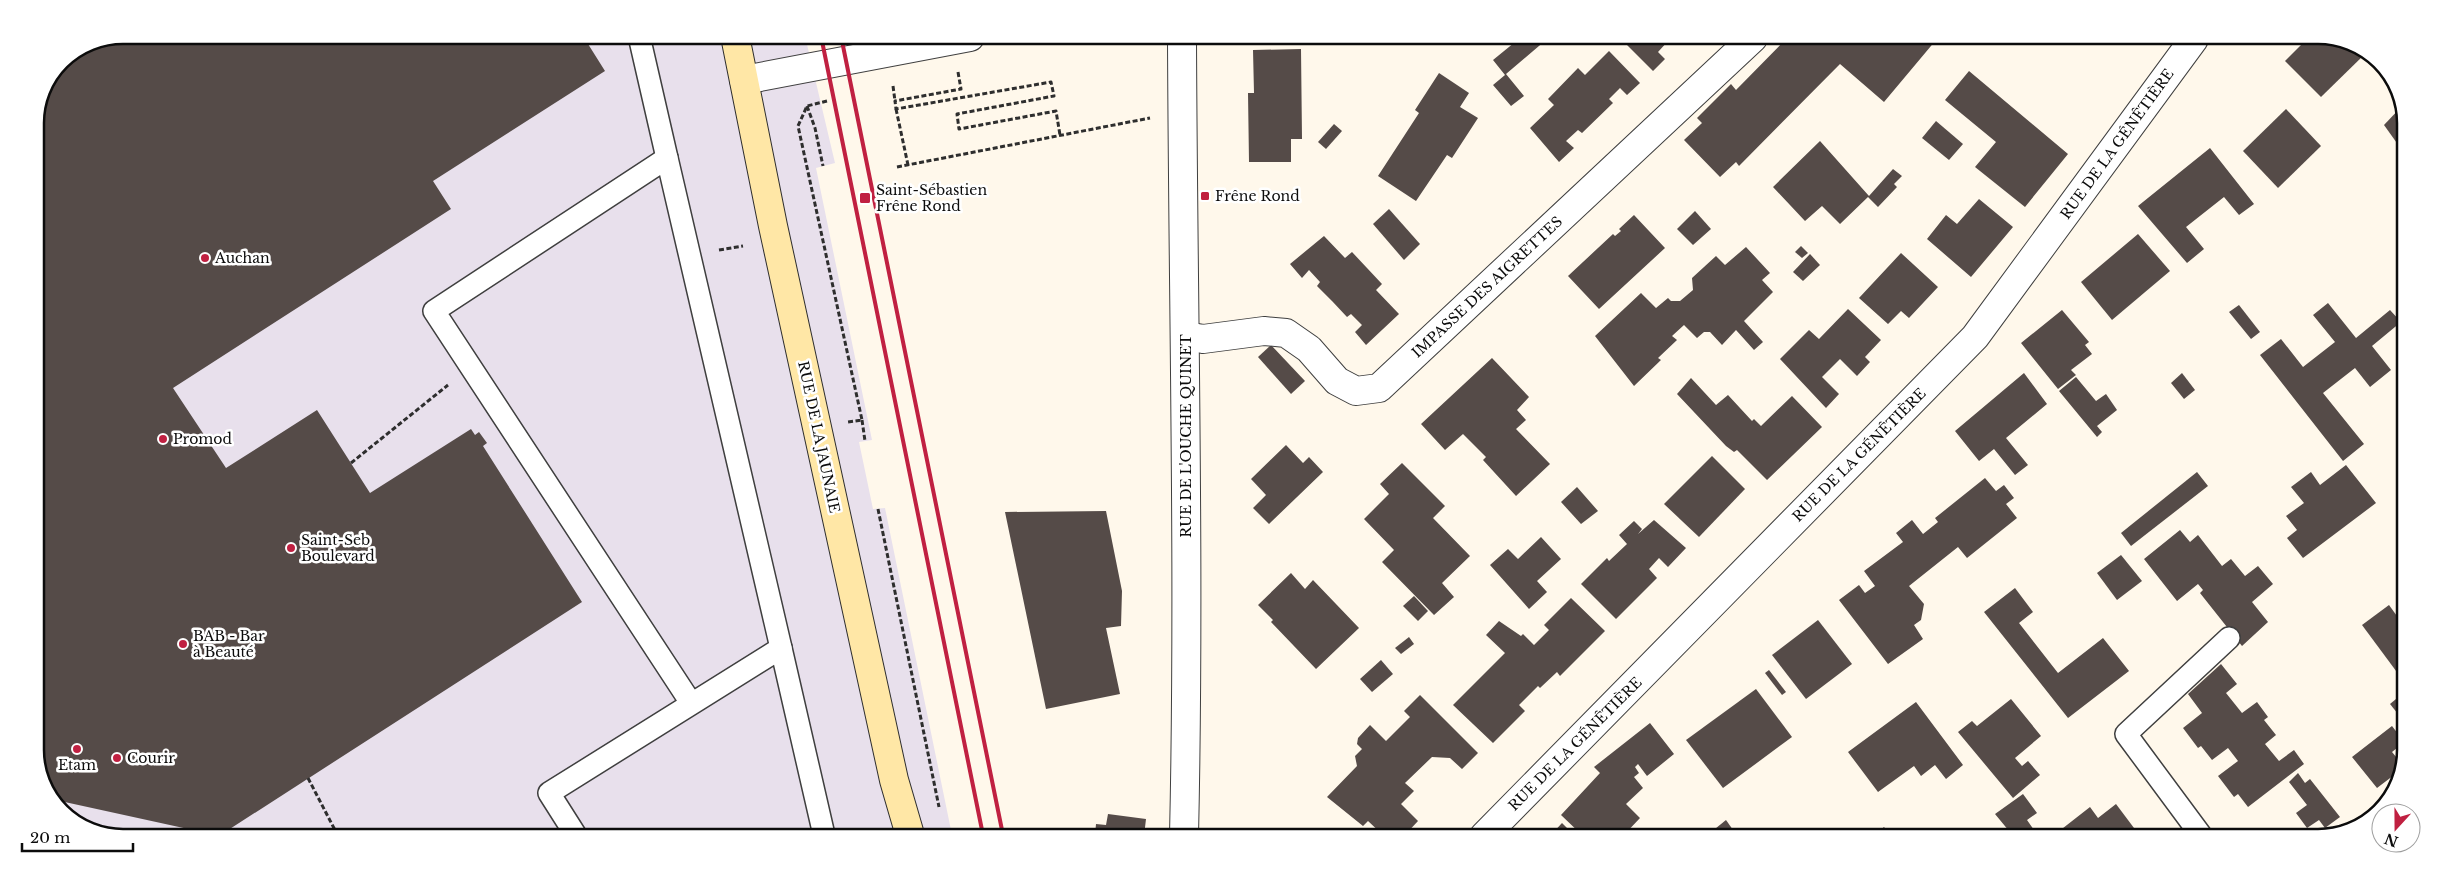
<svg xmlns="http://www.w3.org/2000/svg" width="2441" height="873" viewBox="0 0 2441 873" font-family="'Libre Baskerville',serif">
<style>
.industrial{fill:#e8e0ec}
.building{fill:#554b48}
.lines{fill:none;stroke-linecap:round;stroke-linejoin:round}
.lane-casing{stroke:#3f3f3f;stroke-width:24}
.street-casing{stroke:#3f3f3f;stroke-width:30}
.secondary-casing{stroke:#2e2e2e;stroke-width:30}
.path{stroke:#2e2e2e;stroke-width:3;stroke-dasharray:5 2.5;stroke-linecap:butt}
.lane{stroke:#fff;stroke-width:21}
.street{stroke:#fff;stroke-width:28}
.secondary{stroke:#ffe7a6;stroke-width:28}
.rail{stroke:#c02041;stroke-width:4}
.poi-dot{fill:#c02041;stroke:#fff;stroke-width:2}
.labels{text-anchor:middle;stroke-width:5;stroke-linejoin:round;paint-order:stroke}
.street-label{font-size:14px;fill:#0c0c0c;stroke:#fff}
.poi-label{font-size:14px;fill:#0c0c0c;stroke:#fff;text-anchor:start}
.rim{fill:none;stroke:#0c0c0c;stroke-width:2.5}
</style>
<rect width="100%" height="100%" fill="#fff8eb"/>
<!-- industrial -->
<polygon class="industrial" points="122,35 805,36 835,163 816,168 872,440 859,442 873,509 885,508 952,835 95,833 53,804 35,757 35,117 61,60 89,42"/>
<!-- building -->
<g class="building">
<polygon points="122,35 583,36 605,71 433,181 451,209 173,388 226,468 317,410 370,493 471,429 475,435 479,432 487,443 483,446 582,602 222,834 211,834 51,799 35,757 35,117 61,60 89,42"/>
<polygon points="1520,38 1544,38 1546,40 1506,74 1524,96 1511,106 1493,85 1505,75 1493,60"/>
<polygon points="1620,38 1679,38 1673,44 1669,40 1658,52 1665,59 1653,71"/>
<polygon points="1787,38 1936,40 1884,102 1840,64 1739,166 1736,162 1720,177 1684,140 1702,123 1697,118 1731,84 1736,90"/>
<polygon points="2307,39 2346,40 2366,53 2321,97 2285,61"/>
<polygon points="1301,49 1302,139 1291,139 1291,162 1249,162 1248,93 1254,93 1253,50"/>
<polygon points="1609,51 1640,83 1627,95 1620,88 1609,99 1613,103 1582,133 1578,130 1566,141 1574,148 1559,162 1530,128 1554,105 1548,99 1578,68 1585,75"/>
<polygon points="1969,71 2068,154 2025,207 1975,167 1996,142 1945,100"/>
<polygon points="1439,73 1469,93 1460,107 1478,118 1452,158 1447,155 1416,201 1378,176 1419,113 1415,110"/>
<polygon points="2402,106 2406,116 2406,140 2399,146 2384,125"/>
<polygon points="2286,109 2321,146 2278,188 2243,151"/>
<polygon points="1936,121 1963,144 1949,160 1922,138"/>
<polygon points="1334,124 1342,131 1326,149 1318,142"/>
<polygon points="1820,141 1869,196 1893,169 1902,176 1894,184 1897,187 1878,207 1868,197 1840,224 1822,206 1805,221 1773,187"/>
<polygon points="2210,148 2254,204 2239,215 2224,197 2186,227 2204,249 2187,263 2138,206"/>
<polygon points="1979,199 2013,227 1971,277 1927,239 1946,215 1957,224"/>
<polygon points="1389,209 1420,244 1404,260 1373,224"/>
<polygon points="1695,211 1711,229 1693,245 1677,229"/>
<polygon points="1634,215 1665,248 1599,309 1568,276 1613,234 1615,236 1621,231 1619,229"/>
<polygon points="2138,234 2170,271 2112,320 2081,282"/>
<polygon points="1324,236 1345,258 1352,252 1382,284 1376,290 1399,314 1366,345 1355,332 1362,325 1351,314 1347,317 1332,301 1317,286 1320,282 1309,270 1302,278 1290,264"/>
<polygon points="1801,246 1808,253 1802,258 1795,252"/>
<polygon points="1746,247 1770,273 1762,280 1773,292 1744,321 1763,342 1754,350 1736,330 1722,345 1710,332 1704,332 1697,338 1684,325 1672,336 1677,340 1658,358 1661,360 1634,386 1595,336 1641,293 1656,308 1668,298 1671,301 1680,301 1693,290 1692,278 1716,256 1725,265"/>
<polygon points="1901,253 1938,287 1909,318 1901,311 1888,324 1859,298"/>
<polygon points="1810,254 1820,265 1803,281 1793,272"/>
<polygon points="2328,303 2356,338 2390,310 2401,322 2372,346 2391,370 2370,387 2355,368 2323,393 2364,444 2343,461 2260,355 2281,339 2303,367 2335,342 2313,315"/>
<polygon points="2239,305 2260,332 2251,339 2229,312"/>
<polygon points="1848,309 1881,340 1865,357 1870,362 1857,376 1840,359 1822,377 1839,394 1826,408 1780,359 1809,330 1819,339"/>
<polygon points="2062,310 2089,342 2085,345 2092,354 2071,370 2076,375 2058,389 2021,343"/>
<polygon points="1271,345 1305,381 1291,394 1258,357"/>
<polygon points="1492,358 1529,397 1517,410 1526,420 1516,429 1550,464 1516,496 1483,460 1486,457 1463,434 1445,450 1421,424"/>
<polygon points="2024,373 2047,404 2006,438 2028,465 2015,475 1994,449 1979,461 1955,431"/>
<polygon points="2182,373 2195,390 2184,399 2171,383"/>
<polygon points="2076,377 2096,401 2106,394 2117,410 2097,426 2102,432 2097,437 2059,391"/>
<polygon points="1691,378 1716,405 1728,395 1752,421 1754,419 1761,426 1792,396 1822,427 1767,480 1737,450 1734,452 1726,446 1677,394"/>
<polygon points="1286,445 1303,463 1309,457 1323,472 1269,524 1253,508 1266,495 1251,479"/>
<polygon points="1712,456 1745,489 1699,537 1664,504"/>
<polygon points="1402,463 1445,506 1433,518 1470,556 1442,583 1454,597 1434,615 1382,562 1394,550 1364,519 1389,494 1380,484"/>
<polygon points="2346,465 2376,503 2303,558 2287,538 2297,530 2286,516 2304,503 2291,487 2311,472 2320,485"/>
<polygon points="2197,472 2208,486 2131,546 2121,533"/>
<polygon points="1985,478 1996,491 2004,485 2014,498 2006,504 2017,518 1967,558 1958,547 1909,586 1924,604 1921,620 1914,625 1923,639 1888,664 1839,600 1859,585 1865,593 1875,586 1864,571 1903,542 1896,533 1912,520 1923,534 1938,522 1935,518"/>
<polygon points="1577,487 1598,511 1581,524 1561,502"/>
<polygon points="1106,511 1122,591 1121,626 1106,628 1120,694 1046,709 1005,512"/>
<polygon points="1654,520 1686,548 1668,567 1659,558 1649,569 1657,578 1616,619 1581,584 1607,558 1609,561 1627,544 1619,535 1634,521 1642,529 1638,534"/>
<polygon points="2180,530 2190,542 2198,535 2222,566 2231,559 2245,576 2258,566 2273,584 2252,602 2268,622 2242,646 2200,593 2203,590 2198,584 2177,601 2144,559"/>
<polygon points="1541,537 1561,559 1537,581 1547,592 1529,609 1490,565 1508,549 1518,559"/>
<polygon points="2121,555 2142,581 2117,600 2097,573"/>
<polygon points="1291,573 1305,589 1313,580 1359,628 1316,669 1271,622 1273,620 1258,605"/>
<polygon points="2015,588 2033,612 2019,623 2058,673 2103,638 2129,671 2068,718 1984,612"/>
<polygon points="1414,596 1428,611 1418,621 1403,606"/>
<polygon points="1571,598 1605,631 1560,676 1557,672 1540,688 1538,686 1519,705 1525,711 1493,743 1453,705 1505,653 1486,635 1499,621 1521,636 1523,634 1534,645 1549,630 1544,625"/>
<polygon points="2389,605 2402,623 2402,679 2362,625"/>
<polygon points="1818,620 1852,664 1806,699 1772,655"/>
<polygon points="1409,637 1414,644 1401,654 1395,648"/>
<polygon points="1381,660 1393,674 1372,692 1360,679"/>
<polygon points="2221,664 2237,684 2226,693 2242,713 2257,702 2268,717 2264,720 2276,735 2265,744 2279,761 2294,750 2304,764 2248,807 2238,794 2234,797 2218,776 2238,761 2228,748 2212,760 2201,746 2198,748 2183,728 2202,713 2188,694"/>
<polygon points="1769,670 1786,692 1782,695 1765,673"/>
<polygon points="1756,689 1792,737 1723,788 1686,740"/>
<polygon points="2402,694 2402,719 2390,704"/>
<polygon points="1420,695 1478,753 1462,769 1450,758 1432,757 1405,783 1414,791 1401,804 1418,821 1404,836 1384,836 1368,821 1363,826 1327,797 1357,766 1355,756 1362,749 1357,744 1358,738 1370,725 1386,741 1410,717 1404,711"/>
<polygon points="2011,699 2041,736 2015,758 2022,766 2028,761 2040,775 2013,798 1958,732 1972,721 1977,726"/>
<polygon points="1916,702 1963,765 1946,779 1935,765 1921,776 1914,766 1878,792 1848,752"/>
<polygon points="1650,723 1674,754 1647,776 1638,764 1635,767 1639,773 1634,777 1643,788 1626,804 1640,818 1622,837 1583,836 1561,815 1600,773 1594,767"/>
<polygon points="2392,726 2402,739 2402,744 2392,752 2402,764 2402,769 2377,788 2352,757"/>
<polygon points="2298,773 2305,783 2310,779 2340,817 2325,828 2319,820 2307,828 2296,813 2307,805 2289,782"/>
<polygon points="2023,794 2037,813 2027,820 2036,833 2030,837 2014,837 1995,814"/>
<polygon points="2116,804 2140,836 2138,838 2062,837 2058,832 2090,807 2098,818"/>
<polygon points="1108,814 1146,819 1144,836 1095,835 1096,824 1106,825"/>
<polygon points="1726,820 1738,837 1705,837"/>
<polygon points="1562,823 1575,836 1550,836"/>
<polygon points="1884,827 1892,837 1872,837"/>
</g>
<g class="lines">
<!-- lane casing -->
<g class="lane-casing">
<g id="lane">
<polyline points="639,36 667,158"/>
<polyline points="781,648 824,835"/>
<polyline points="575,834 549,793 781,648 667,158 434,311 691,703"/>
<polyline points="2203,838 2126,734 2229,638"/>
</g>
</g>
<!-- street casing -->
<g class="street-casing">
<g id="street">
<path d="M1182,37C1183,303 1190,570 1184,836"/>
<polyline points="744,80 970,37"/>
<polyline points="1186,336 1203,339 1264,331 1286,333 1309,349 1337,381 1356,391 1379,388 1753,38"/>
<polyline points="1484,836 1975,337 2194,39"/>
</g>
</g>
<!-- secondary casing -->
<g class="secondary-casing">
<polyline id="secondary" points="735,36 773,226 894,780 910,835"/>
</g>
<!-- path -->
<g class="path">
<polyline points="958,72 961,89 895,101 896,109 1051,82 1054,96 957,114 959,129 1056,111 1060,135"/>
<polyline points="893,86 895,101"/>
<polyline points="827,101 807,106 798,126 862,420 848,422"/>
<polyline points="807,106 815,128 823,166"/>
<polyline points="896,109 908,165"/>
<polyline points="897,167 1150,118"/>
<polyline points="719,250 743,246"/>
<polyline points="862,420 865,441"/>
<polyline points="351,463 448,385"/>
<polyline points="878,509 939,807"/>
<polyline points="308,778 337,834"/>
</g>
<!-- lane -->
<use href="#lane" class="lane"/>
<!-- street -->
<use href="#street" class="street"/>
<!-- secondary -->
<use href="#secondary" class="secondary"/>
<!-- rail -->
<g class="rail">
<polyline points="821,36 983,835"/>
<polyline points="841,36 1003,835"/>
</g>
</g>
<!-- markers -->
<g class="poi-dot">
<rect x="1200" y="191" width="10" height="10" rx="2.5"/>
<rect x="859" y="192" width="12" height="12" rx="2.5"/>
<circle cx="205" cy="258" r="5"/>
<circle cx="163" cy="439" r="5"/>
<circle cx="291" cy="548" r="5"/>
<circle cx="183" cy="644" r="5"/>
<circle cx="77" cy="749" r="5"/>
<circle cx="117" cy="758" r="5"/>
</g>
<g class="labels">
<!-- street labels -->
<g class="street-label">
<text transform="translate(2117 144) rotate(-54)" y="5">RUE DE LA GÉNÊTIÈRE</text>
<text transform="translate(1487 287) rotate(-43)" y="5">IMPASSE DES AIGRETTES</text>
<text transform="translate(1186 436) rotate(-90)" y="5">RUE DE L'OUCHE QUINET</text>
<text transform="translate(819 437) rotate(78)" y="5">RUE DE LA JAUNAIE</text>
<text transform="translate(1859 455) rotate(-45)" y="5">RUE DE LA GÉNÊTIÈRE</text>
<text transform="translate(1575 744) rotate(-45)" y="5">RUE DE LA GÉNÊTIÈRE</text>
</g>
<!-- poi labels -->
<g class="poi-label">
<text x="876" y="195">Saint-Sébastien<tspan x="876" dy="16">Frêne Rond</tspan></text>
<text x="1215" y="201">Frêne Rond</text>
<text x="215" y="263">Auchan</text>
<text x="173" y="444">Promod</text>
<text x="301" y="545">Saint-Seb<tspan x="301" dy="16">Boulevard</tspan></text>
<text x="193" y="641">BAB - Bar<tspan x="193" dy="16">à Beauté</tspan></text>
<text x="127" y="763">Courir</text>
<text x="77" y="770" text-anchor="middle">Etam</text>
</g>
</g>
<!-- crop -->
<path d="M0 0H2441V873H0ZM123 44H2318A79 79 0 0 1 2397 123V750A79 79 0 0 1 2318 829H123A79 79 0 0 1 44 750V123A79 79 0 0 1 123 44Z" fill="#fff" fill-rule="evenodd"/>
<path class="rim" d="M123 44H2318A79 79 0 0 1 2397 123V750A79 79 0 0 1 2318 829H123A79 79 0 0 1 44 750V123A79 79 0 0 1 123 44Z"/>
<!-- north arrow -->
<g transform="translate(2396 828) rotate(201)"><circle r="24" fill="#ffffff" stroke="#9e9e9e"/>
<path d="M0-4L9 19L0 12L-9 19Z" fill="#c02041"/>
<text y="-8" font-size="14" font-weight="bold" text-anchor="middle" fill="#0c0c0c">N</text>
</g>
<!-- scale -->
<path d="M22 843v8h111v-8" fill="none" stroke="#0c0c0c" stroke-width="2.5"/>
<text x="30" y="843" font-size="15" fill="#0c0c0c" stroke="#ffffff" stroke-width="4" paint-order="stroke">20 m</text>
</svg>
